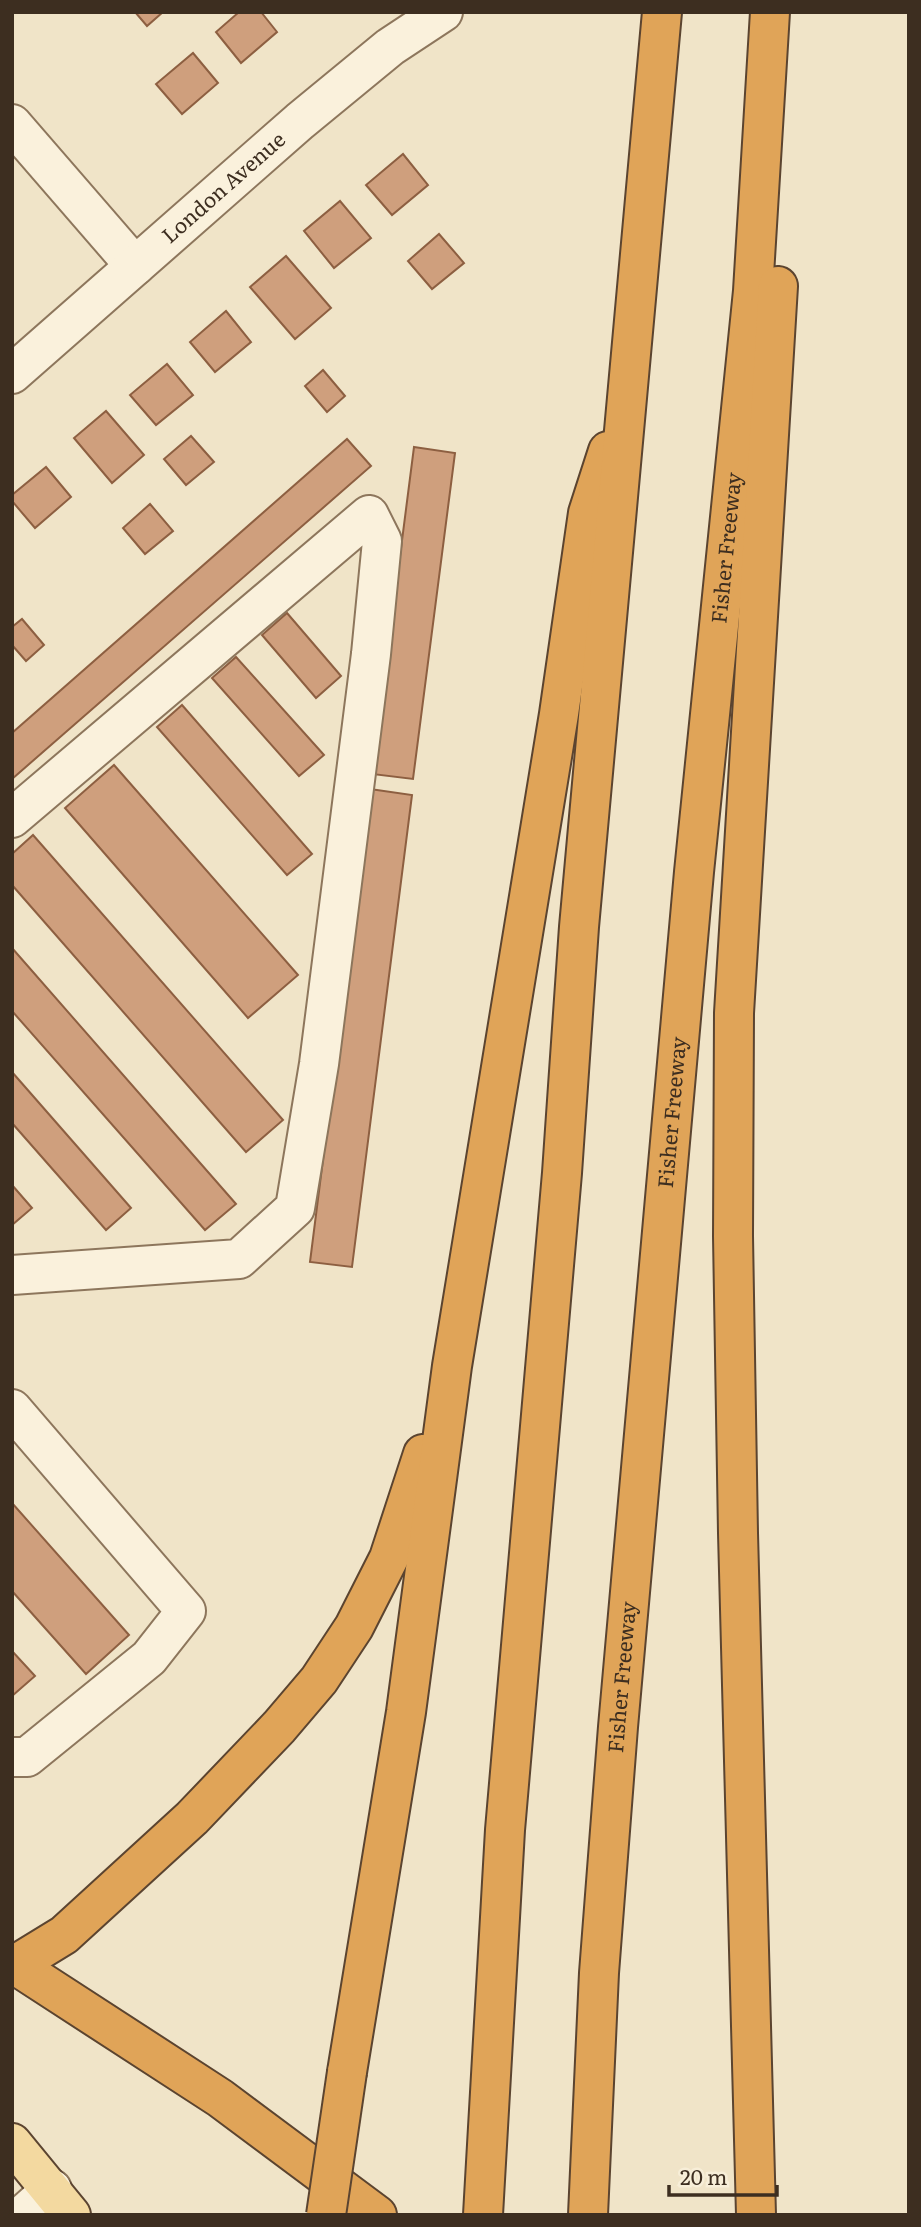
<svg xmlns="http://www.w3.org/2000/svg" width="921" height="2227" viewBox="0 0 921 2227" font-family="Literata,serif">
<style>
.building{fill:#cf9f7d;stroke:#8d5f41;stroke-width:2}
.lines{fill:none;stroke-linecap:round;stroke-linejoin:round}
.minor-casing{stroke:#8d765c;stroke-width:42}
.major-casing{stroke:#5b4430;stroke-width:42}
.highway-casing{stroke:#5b4430;stroke-width:42}
.minor{stroke:#faf1dc;stroke-width:38}
.major{stroke:#f3d9a0;stroke-width:38}
.highway{stroke:#e0a458;stroke-width:38}
.highway-bridge-casing{stroke:#5b4430;stroke-width:42;stroke-linecap:butt}
.highway-bridge{stroke:#e0a458;stroke-width:38}
.labels{text-anchor:middle;stroke-width:5;stroke-linejoin:round;paint-order:stroke}
.street-label{font-size:21px;fill:#3d2e20;stroke:#f7eed8}
</style>
<rect width="100%" height="100%" fill="#f0e4c8"/>
<!-- building -->
<g class="building">
<polygon points="135,12 163,12 147,26"/>
<polygon points="239,12 261,12 277,32 241,63 216,32"/>
<polygon points="193,53 218,83 182,114 156,84"/>
<polygon points="403,154 428,185 392,215 366,185"/>
<polygon points="340,201 371,238 334,268 304,231"/>
<polygon points="439,234 464,263 432,289 408,261"/>
<polygon points="286,256 331,308 295,339 250,287"/>
<polygon points="226,311 251,342 215,372 190,342"/>
<polygon points="167,364 193,395 156,425 130,395"/>
<polygon points="323,370 345,396 327,412 305,386"/>
<polygon points="106,411 144,455 112,483 74,438"/>
<polygon points="191,436 214,462 186,485 164,459"/>
<polygon points="347,439 371,466 12,779 12,733"/>
<polygon points="414,447 455,453 413,779 372,774"/>
<polygon points="46,467 71,497 35,528 12,501 12,495"/>
<polygon points="150,504 173,531 145,554 123,528"/>
<polygon points="287,613 341,676 316,698 262,635"/>
<polygon points="22,619 44,645 26,661 12,645 12,627"/>
<polygon points="236,657 324,755 299,776 212,678"/>
<polygon points="182,705 312,854 287,875 157,727"/>
<polygon points="114,765 298,975 248,1018 65,808"/>
<polygon points="370,789 412,795 352,1267 310,1262"/>
<polygon points="33,835 283,1120 246,1152 12,885 12,854"/>
<polygon points="12,948 236,1204 205,1230 12,1011"/>
<polygon points="12,1072 131,1208 106,1230 12,1123"/>
<polygon points="12,1185 32,1208 12,1225"/>
<polygon points="12,1503 129,1635 86,1674 12,1591"/>
<polygon points="12,1651 35,1676 12,1696"/>
</g>
<g class="lines">
<!-- minor casing -->
<g class="minor-casing">
<g id="minor">
<polyline points="12,124 135,266"/>
<path id="s1" d="M12,374L300,121L390,47L443,12"/>
<polyline points="12,818 369,515 382,541 371,654 319,1064 295,1208 239,1259 12,1275"/>
<polyline points="12,1409 186,1611 149,1658 27,1757 12,1757"/>
<polyline points="23,2215 52,2189"/>
</g>
</g>
<!-- major casing -->
<g class="major-casing">
<polyline id="major" points="12,2143 71,2215"/>
</g>
<!-- highway casing -->
<g class="highway-casing">
<g id="highway">
<polyline points="12,1963 220,2098 377,2215"/>
<polyline points="15,1965 64,1935 192,1818 279,1727 319,1680 354,1627 389,1558 423,1454"/>
<polyline points="347,2072 406,1712 452,1366 559,714 588,513 608,451"/>
<polyline points="483,2215 505,1830 562,1173 579,927 662,12"/>
<path id="s2" d="M588,2215L599,1973L618,1727L694,872L753,291L770,12"/>
<polyline points="756,2215 738,1533 733,1236 734,1013 778,286"/>
</g>
</g>
<!-- minor -->
<use href="#minor" class="minor"/>
<!-- major -->
<use href="#major" class="major"/>
<!-- highway -->
<use href="#highway" class="highway"/>
<!-- highway-bridge casing -->
<g class="highway-bridge-casing">
<polyline id="highway-bridge" points="326,2215 347,2072"/>
</g>
<!-- highway-bridge -->
<use href="#highway-bridge" class="highway-bridge"/>
</g>
<g class="labels">
<!-- street labels -->
<g class="street-label">
<text dy="7" stroke="none"><textPath href="#s1" startOffset="282">London Avenue</textPath></text>
<text dy="7" stroke="none"><textPath href="#s2" startOffset="1673">Fisher Freeway</textPath></text>
<text dy="7" stroke="none"><textPath href="#s2" startOffset="1106">Fisher Freeway</textPath></text>
<text dy="7" stroke="none"><textPath href="#s2" startOffset="539">Fisher Freeway</textPath></text>
</g>
</g>
<!-- border -->
<rect width="921" height="2227" fill="none" stroke="#3d2e20" stroke-width="28"/>
<!-- scale -->
<path d="M669 2185v10h108v-10" fill="none" stroke="#3d2e20" stroke-width="3.5"/>
<text x="680" y="2185" font-size="21" fill="#3d2e20" stroke="#f7eed8" stroke-width="5" paint-order="stroke">20 m</text>
</svg>
